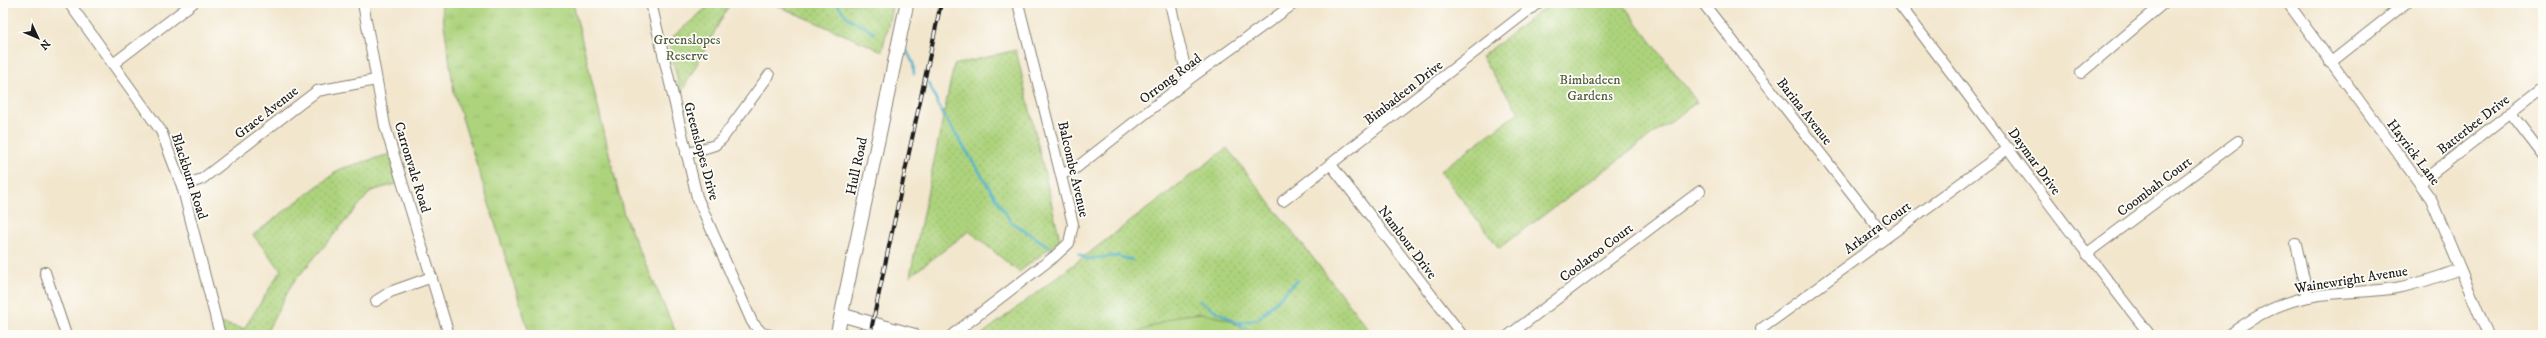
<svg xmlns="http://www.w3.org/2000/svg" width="2546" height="338" viewBox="0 0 2546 338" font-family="'IM FELL DW Pica',serif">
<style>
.grass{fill:url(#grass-tufts);stroke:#64784c}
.park{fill:url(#park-dots);stroke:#64784c}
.pitch{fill:#add37d;stroke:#64784c}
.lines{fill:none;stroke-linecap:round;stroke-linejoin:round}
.stream{stroke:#4db1cc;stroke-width:2.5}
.minor-casing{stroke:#878174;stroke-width:12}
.major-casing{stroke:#878174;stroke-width:15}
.minor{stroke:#fff;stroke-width:10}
.major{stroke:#fff;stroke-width:13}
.rail-casing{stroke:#1c1c1c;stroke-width:4}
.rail{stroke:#fdfcf7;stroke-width:2.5;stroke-dasharray:8;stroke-linecap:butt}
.labels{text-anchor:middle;stroke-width:3.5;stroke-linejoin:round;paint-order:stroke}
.park-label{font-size:14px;fill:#4f5c3e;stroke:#fdfcf7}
.street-label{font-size:14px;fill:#1c1c1c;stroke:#fdfcf7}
</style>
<defs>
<pattern id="grass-tufts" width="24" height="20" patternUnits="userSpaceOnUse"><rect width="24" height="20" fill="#add37d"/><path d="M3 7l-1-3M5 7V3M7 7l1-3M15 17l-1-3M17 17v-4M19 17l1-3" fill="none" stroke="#94b56b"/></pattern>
<pattern id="park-dots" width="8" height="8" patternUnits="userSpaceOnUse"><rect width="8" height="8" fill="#add37d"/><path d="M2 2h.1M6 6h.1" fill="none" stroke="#94b56b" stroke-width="1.8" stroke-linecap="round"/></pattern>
</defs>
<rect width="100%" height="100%" fill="#fdfcf7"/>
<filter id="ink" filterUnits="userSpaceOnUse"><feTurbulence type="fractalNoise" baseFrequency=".025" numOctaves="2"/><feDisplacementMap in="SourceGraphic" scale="8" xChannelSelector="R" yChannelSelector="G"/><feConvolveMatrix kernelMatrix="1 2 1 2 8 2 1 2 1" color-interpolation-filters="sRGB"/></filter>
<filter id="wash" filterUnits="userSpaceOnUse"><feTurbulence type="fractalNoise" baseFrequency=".012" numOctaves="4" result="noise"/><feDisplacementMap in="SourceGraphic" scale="16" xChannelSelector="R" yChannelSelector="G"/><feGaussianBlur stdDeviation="0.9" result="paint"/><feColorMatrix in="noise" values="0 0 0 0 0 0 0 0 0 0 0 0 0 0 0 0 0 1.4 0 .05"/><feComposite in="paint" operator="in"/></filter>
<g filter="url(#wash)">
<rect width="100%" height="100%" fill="#f2e6cd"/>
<!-- grass -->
<polygon class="grass" points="441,3 573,3 624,215 677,335 530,335 454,92"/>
<!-- park -->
<g class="park">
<polygon points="712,3 735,3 728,7 681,93 668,41"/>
<polygon points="771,3 883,3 892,8 882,51"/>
<polygon points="1551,3 1622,3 1697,102 1499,248 1440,171 1519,112 1481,57"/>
<polygon points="1016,50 1060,240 1019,272 969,231 910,276 954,65"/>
<polygon points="1227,148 1373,335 981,335"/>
<polygon points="390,154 399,183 371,191 292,284 265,335 223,335 220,323 244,329 281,270 253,235 340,169"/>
</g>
<!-- pitch -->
<polygon class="pitch" points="1201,313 1230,320 1250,335 1132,335 1177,316"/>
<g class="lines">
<!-- stream -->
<g class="stream">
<polyline points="836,3 847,17 874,33"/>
<polyline points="907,51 913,63 914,74"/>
<polyline points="929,83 940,109 1011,222 1050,247"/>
<polyline points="1079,254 1087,259 1117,256 1132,260"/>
<polyline points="1199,301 1258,335"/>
<polyline points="1238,323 1258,319 1297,280"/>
</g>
</g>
</g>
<g filter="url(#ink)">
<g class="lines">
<!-- minor casing -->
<g class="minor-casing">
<g id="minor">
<polyline points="69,3 161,131 182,186 220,335"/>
<polyline points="363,3 385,126 449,335"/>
<polyline points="651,3 697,197 752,322 762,333 771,335"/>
<polyline points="1170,3 1188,80"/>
<polyline points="1703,3 1886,237"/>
<path d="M1898,3C1983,113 2064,226 2150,335"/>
<polyline points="2288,3 2431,199 2488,335"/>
<polyline points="2330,63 2406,3"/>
<polyline points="113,64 193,3"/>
<polyline points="2081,73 2164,3"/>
<polyline points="2510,112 2543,155"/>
<polyline points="686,154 715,145 722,139 769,75"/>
<polyline points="1332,166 1462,335"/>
<polyline points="1062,174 1076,168 1188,80 1295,3"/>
<polyline points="2420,183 2543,87"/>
<polyline points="182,186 202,179 317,91 376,80"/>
<polyline points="1283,201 1538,3"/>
<polyline points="2296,244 2308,297"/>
<polyline points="2086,254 2238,141"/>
<polyline points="45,272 66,335"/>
<polyline points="376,301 390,292 432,277"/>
<polyline points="1761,329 2009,148"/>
<polyline points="952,335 1055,256 1069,243 1073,224 1018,3"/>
<polyline points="1509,335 1700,191"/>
<path d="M2229,335C2253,317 2278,303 2308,297C2337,291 2367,293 2396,288C2418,284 2439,277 2460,269"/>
</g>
</g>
<!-- major casing -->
<g class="major-casing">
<g id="major">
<polyline points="842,315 913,335"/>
<polyline points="837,335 907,3"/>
</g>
</g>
<!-- minor -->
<use href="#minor" class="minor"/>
<!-- major -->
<use href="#major" class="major"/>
<!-- rail casing -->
<g class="rail-casing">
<polyline id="rail" points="870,335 941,3"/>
</g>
<!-- rail -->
<use href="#rail" class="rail"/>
</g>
</g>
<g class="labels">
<!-- park labels -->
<g class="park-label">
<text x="687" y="44">Greenslopes<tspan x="687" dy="16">Reserve</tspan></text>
<text x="1590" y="84">Bimbadeen<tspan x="1590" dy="16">Gardens</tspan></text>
</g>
<!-- street labels -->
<g class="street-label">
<text transform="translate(1170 78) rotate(-37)" y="5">Orrong Road</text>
<text transform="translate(1403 92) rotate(-38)" y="5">Bimbadeen Drive</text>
<text transform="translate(1805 111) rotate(52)" y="5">Barina Avenue</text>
<text transform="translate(266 112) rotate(-38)" y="5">Grace Avenue</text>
<text transform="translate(2473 124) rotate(-38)" y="5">Batterbee Drive</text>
<text transform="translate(702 151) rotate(75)" y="5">Greenslopes Drive</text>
<text transform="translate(2414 152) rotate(53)" y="5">Hayrick Lane</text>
<text transform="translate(2035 161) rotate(54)" y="5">Daymar Drive</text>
<text transform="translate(856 166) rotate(-78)" y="5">Hull Road</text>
<text transform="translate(413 167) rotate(73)" y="5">Carronvale Road</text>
<text transform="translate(1074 169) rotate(77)" y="5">Balcombe Avenue</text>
<text transform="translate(190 176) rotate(72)" y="5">Blackburn Road</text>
<text transform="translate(2154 186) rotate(-37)" y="5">Coombah Court</text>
<text transform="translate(1877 227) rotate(-36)" y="5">Arkarra Court</text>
<text transform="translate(1408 242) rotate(53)" y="5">Nambour Drive</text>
<text transform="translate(1596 252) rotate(-37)" y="5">Coolaroo Court</text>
<text transform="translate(2351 279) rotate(-9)" y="5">Wainewright Avenue</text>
</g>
</g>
<!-- margin -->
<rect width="2546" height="338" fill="none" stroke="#fdfcf7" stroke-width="16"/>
<!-- north arrow -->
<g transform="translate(38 38) rotate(134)" stroke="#fdfcf7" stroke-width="3" paint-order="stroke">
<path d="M0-3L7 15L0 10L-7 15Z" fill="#1c1c1c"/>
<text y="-6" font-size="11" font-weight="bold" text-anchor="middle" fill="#1c1c1c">N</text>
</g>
</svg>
